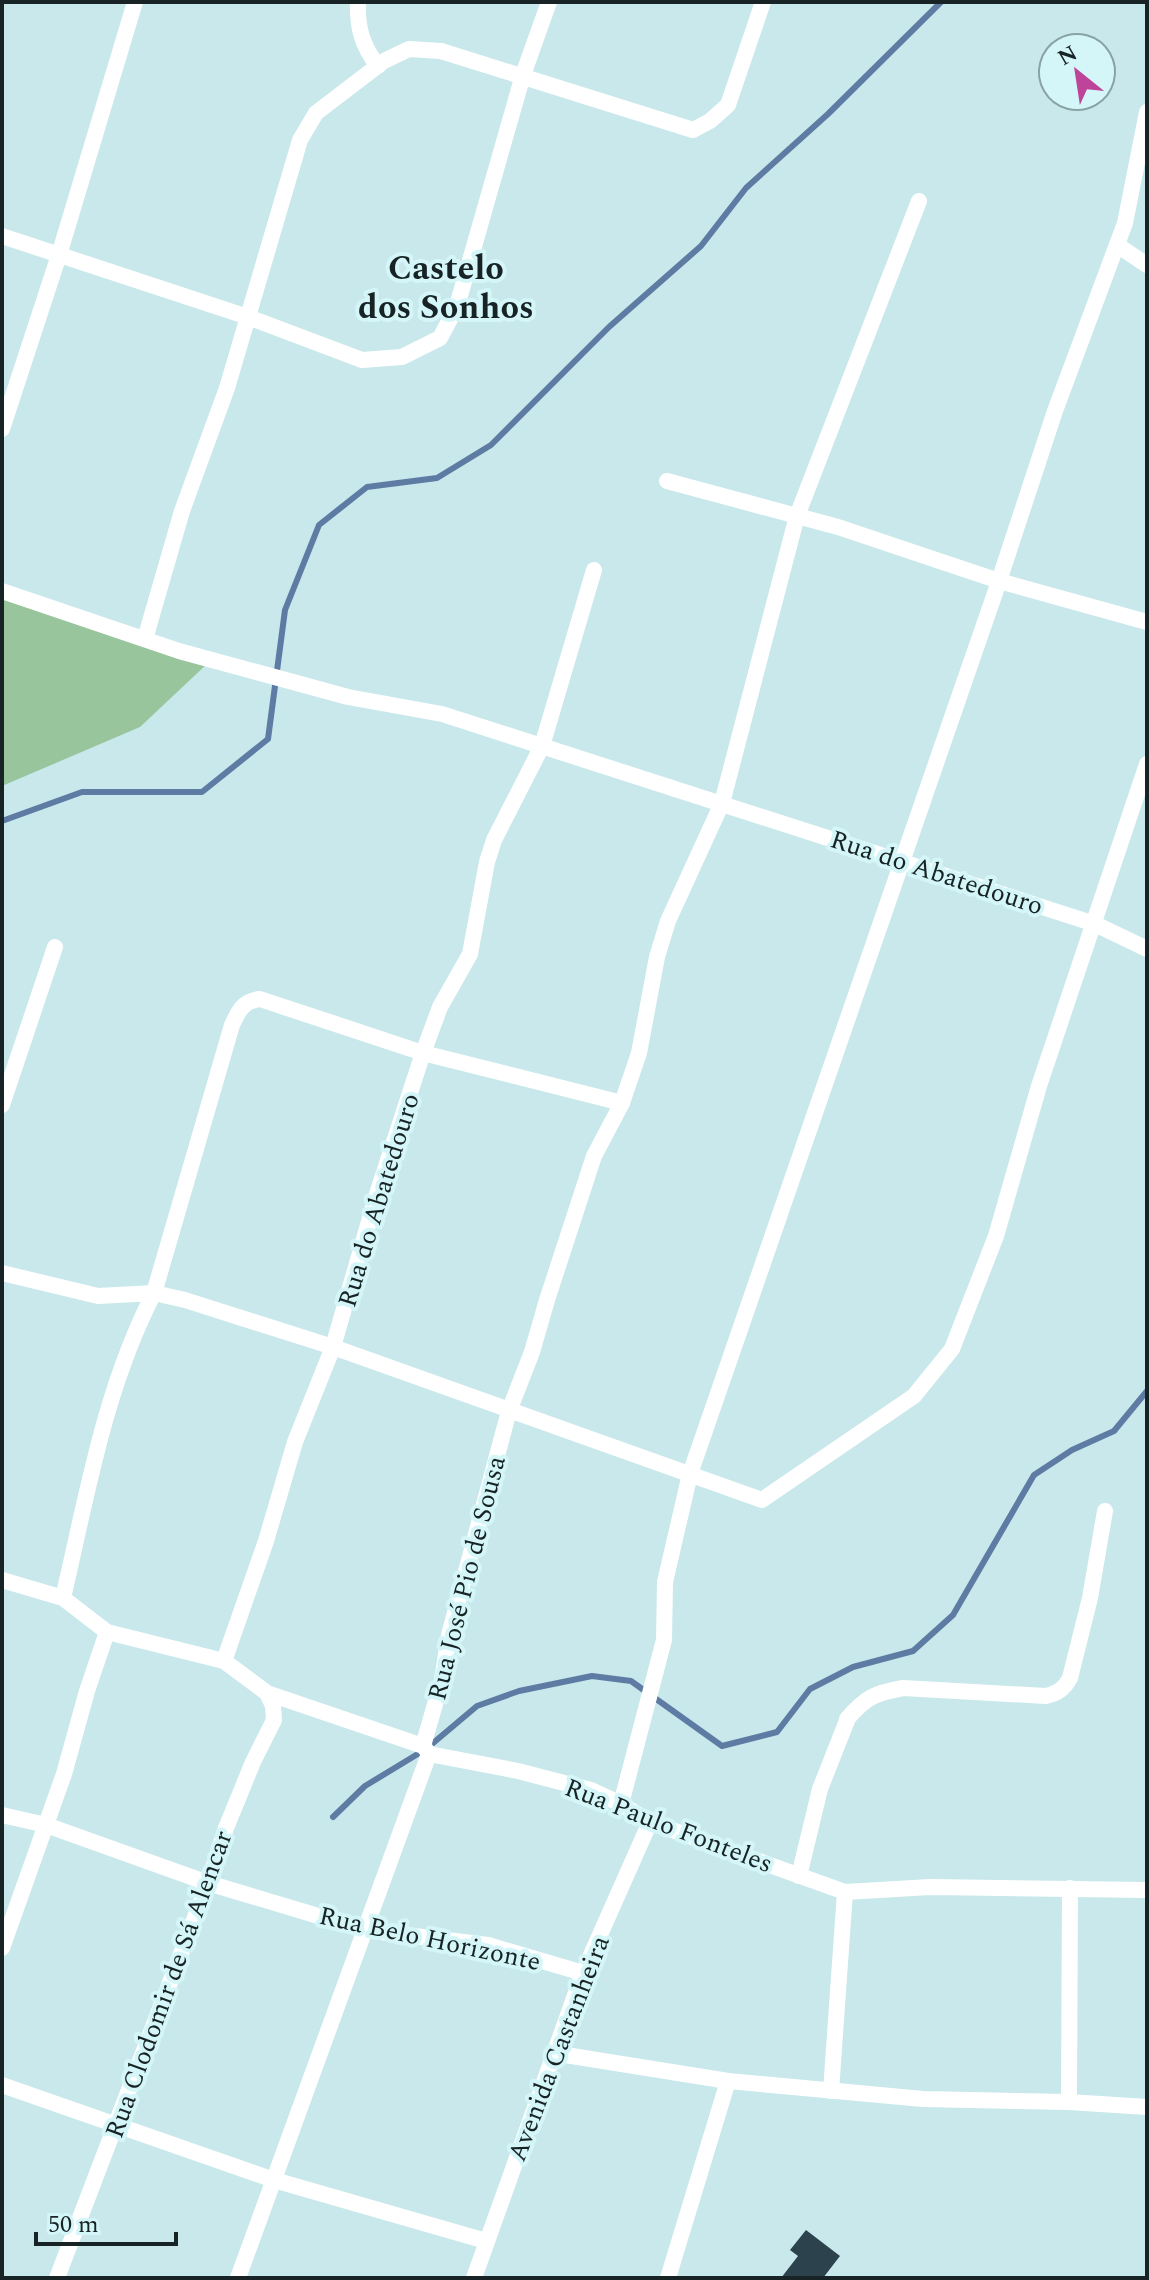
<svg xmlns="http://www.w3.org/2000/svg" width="1149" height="2280" viewBox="0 0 1149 2280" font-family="Spectral,serif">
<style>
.green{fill:#98c59b}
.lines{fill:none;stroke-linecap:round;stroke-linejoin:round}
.stream{stroke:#5e7ca3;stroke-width:6}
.building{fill:#2c434e}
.street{stroke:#fff;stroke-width:16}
.labels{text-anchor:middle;stroke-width:8;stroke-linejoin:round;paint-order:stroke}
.street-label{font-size:26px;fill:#172324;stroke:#d5f6f8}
.district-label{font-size:34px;font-weight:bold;fill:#172324;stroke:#d5f6f8}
</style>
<rect width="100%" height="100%" fill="#c8e8eb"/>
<!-- green -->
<polygon class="green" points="2,598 208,663 140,727 2,786"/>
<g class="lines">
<!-- stream -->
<g class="stream">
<polyline points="2,821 82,792 202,792 268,739 285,610 319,525 367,487 437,478 491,445 609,327 701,246 746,188 828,114 941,2"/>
<polyline points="333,1817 365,1786 426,1749 477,1706 519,1691 592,1676 631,1681 722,1746 777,1732 810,1689 853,1667 913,1651 953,1615 1034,1475 1072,1450 1114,1431 1147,1391"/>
</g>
</g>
<!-- building -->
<polygon class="building" points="806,2230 840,2256 823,2278 781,2278 798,2256 790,2250"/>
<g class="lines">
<!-- street -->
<g class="street">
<path d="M358,2C357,27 362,46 378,66"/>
<polyline points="2,236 248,317 362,360 402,357 440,338 457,306 523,75 549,2"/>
<polyline points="1117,245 1147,265"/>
<polyline points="2,429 59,255 135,2"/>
<polyline points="667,481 838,527 999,581 1147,622"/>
<polyline points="2,591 179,651 348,697 442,714 1095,924 1147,949"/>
<polyline points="145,639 182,511 227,388 300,140 316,113 384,61 409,49 441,51 693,130 710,121 728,105 763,2"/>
<polyline points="2,1105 55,947"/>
<polyline points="2,1273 98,1296 154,1293 185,1300 333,1347 762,1500 914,1396 952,1349 996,1236 1039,1086 1147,764"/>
<polyline points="2,1580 63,1598 107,1632 224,1661 267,1693 423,1746 428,1752"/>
<path d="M63,1598C87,1495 105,1387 154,1293L232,1025C239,1010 243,1001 260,999L423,1053L622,1103"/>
<polyline points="224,1661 266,1541 295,1442 333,1347 376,1197 423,1053 440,1007 470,954 487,862 494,840 542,746 594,570"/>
<path d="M847,1719C866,1697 875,1693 903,1688L1046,1696C1058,1693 1064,1689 1070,1678L1090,1598L1105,1511"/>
<polyline points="423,1746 442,1680 449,1635 509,1411 532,1352 547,1300 594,1156 622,1103 639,1053 657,957 668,921 722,803 797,516 919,201"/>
<polyline points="429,1754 518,1771 591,1790 621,1804 650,1822 845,1892 930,1887 1147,1890"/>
<polyline points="621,1804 664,1640 665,1582 690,1474 995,593 1055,411 1125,223 1147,112"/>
<polyline points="2,1815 46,1825 208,1883 365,1930 488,1945 583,1973"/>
<polyline points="799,1876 820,1789 848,1718"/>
<polyline points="2,1948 64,1774 87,1691 107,1632"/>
<polyline points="553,2053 728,2081 923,2099 1069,2102 1147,2107"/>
<polyline points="2,2085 274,2180 486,2241"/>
<polyline points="831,2091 845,1892"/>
<polyline points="1069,2102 1070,1888"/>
<polyline points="57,2278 208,1883 226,1828 253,1762 274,1720 273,1706 267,1693"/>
<polyline points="238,2278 429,1754"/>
<polyline points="474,2278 583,1973 650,1822"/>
<polyline points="668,2278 728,2081"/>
</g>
</g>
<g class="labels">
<!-- street labels -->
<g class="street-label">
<text transform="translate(937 872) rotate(18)" y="9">Rua do Abatedouro</text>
<text transform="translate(378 1200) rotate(-73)" y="9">Rua do Abatedouro</text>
<text transform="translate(466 1578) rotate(-76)" y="9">Rua José Pio de Sousa</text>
<text transform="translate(669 1825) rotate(21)" y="9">Rua Paulo Fonteles</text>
<text transform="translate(430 1938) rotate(12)" y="9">Rua Belo Horizonte</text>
<text transform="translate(168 1984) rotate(-70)" y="9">Rua Clodomir de Sá Alencar</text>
<text transform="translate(558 2048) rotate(-69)" y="9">Avenida Castanheira</text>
</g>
<!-- district labels -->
<g class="district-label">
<text x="446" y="279">Castelo<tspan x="446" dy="39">dos Sonhos</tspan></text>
</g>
</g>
<!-- border -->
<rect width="1149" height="2280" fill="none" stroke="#172324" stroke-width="8"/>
<!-- north arrow -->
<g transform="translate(1077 72) rotate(330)"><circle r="38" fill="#d5f6f8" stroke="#89a2a3" stroke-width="2"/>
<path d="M0-6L14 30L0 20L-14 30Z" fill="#bd4499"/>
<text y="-12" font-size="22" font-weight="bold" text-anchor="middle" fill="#172324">N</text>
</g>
<!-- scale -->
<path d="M36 2232v12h140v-12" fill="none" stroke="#172324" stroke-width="4"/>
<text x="48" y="2232" font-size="24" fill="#172324" stroke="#d5f6f8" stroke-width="6" paint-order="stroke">50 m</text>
</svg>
